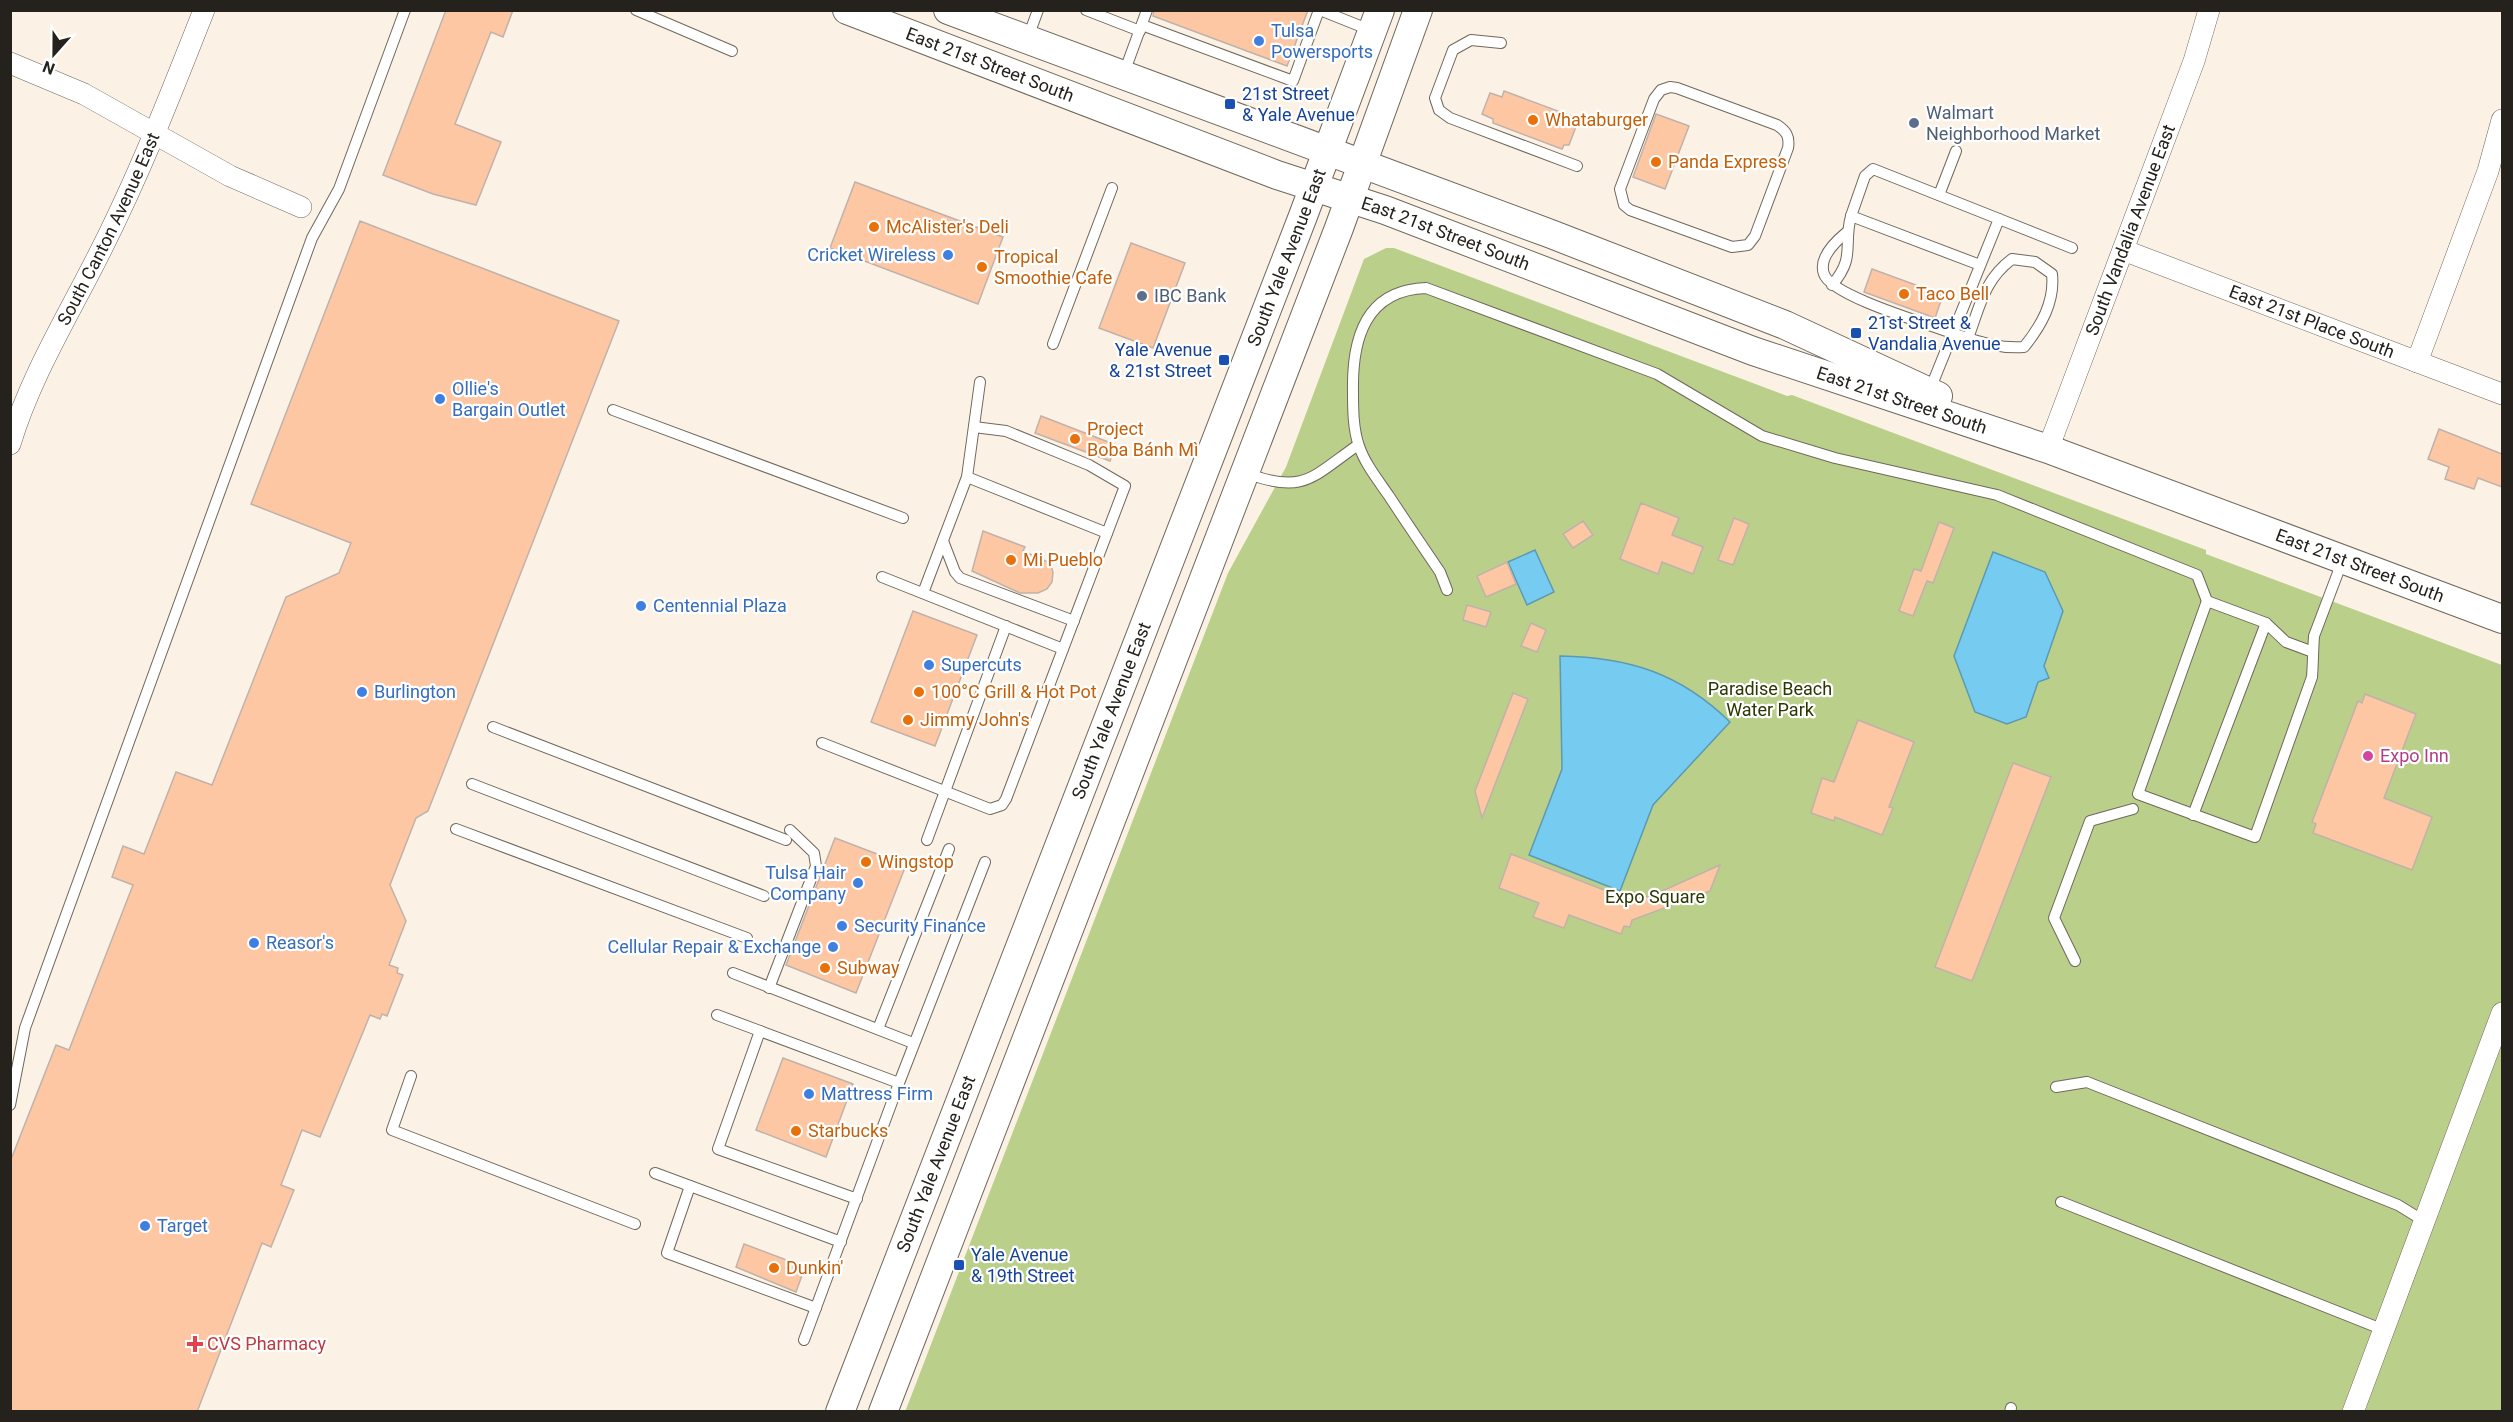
<svg xmlns="http://www.w3.org/2000/svg" width="2513" height="1422" viewBox="0 0 2513 1422" font-family="Roboto,sans-serif">
<style>
.green{fill:#bad08a}
.water{fill:#75ccf0;stroke:#5d99b1;stroke-width:1.5}
.building{fill:#fec7a4;stroke:#c0b2aa;stroke-width:1.5}
.lines{fill:none;stroke-linecap:round;stroke-linejoin:round}
.lane-casing{stroke:#6f685c;stroke-width:12}
.street-casing{stroke:#6f685c;stroke-width:22}
.secondary-casing{stroke:#6f685c;stroke-width:30}
.lane{stroke:#fff;stroke-width:10}
.street{stroke:#fff;stroke-width:21}
.secondary{stroke:#fff;stroke-width:28}
.shop-dot{fill:#3f7fe0;stroke:#fff;stroke-width:2}
.transit-dot{fill:#1a4fb4;stroke:#fff;stroke-width:2}
.food-dot{fill:#e8710a;stroke:#fff;stroke-width:2}
.service-dot{fill:#5c6f8a;stroke:#fff;stroke-width:2}
.hotel-dot{fill:#d1479c;stroke:#fff;stroke-width:2}
.health-dot{fill:#e0444e;stroke:#fff;stroke-width:2}
.labels{text-anchor:middle;stroke-width:4.5;stroke-linejoin:round;paint-order:stroke}
.shop-label{font-size:18px;fill:#366cbe;stroke:#fff;text-anchor:start}
.street-label{font-size:18px;fill:#25221d;stroke:#fff}
.transit-label{font-size:18px;fill:#164399;stroke:#fff;text-anchor:start}
.service-label{font-size:18px;fill:#4e5e75;stroke:#fff;text-anchor:start}
.food-label{font-size:18px;fill:#c56008;stroke:#fff;text-anchor:start}
.park-label{font-size:18px;fill:#2b3801;stroke:#fff}
.hotel-label{font-size:18px;fill:#b23c85;stroke:#fff;text-anchor:start}
.health-label{font-size:18px;fill:#be3a42;stroke:#fff;text-anchor:start}
</style>
<rect width="100%" height="100%" fill="#fbf2e5"/>
<!-- green -->
<polygon class="green" points="1386,248 1394,248 1787,396 1792,395 2206,550 2206,554 2502,665 2502,1411 905,1412 1228,573 1286,467 1364,259"/>
<!-- water -->
<g class="water">
<polygon points="1535,550 1554,592 1527,605 1508,562"/>
<polygon points="1993,552 2045,572 2063,611 2044,666 2049,678 2038,682 2026,717 2007,724 1975,712 1954,656"/>
<path d="M1560,656C1628,657 1680,673 1730,722L1653,805L1620,891L1529,855L1562,769Z"/>
</g>
<!-- building -->
<g class="building">
<polygon points="446,10 513,10 503,37 491,32 455,124 501,142 476,205 433,194 383,175"/>
<polygon points="1154,10 1308,10 1287,66 1153,16"/>
<polygon points="1504,91 1574,117 1573,121 1577,124 1569,145 1564,145 1562,149 1493,123 1493,119 1482,114 1490,93 1502,97"/>
<polygon points="1656,114 1689,126 1665,189 1633,177"/>
<polygon points="855,182 1003,237 978,304 830,248"/>
<polygon points="360,221 619,321 428,811 416,818 390,885 406,921 389,965 398,968 397,973 403,975 387,1016 382,1014 380,1019 370,1015 320,1137 302,1130 281,1185 294,1190 271,1247 262,1243 197,1412 10,1412 10,1162 56,1045 69,1050 133,885 112,877 123,846 144,854 176,772 212,785 286,597 339,573 351,543 251,504"/>
<polygon points="1131,243 1185,263 1153,348 1099,328"/>
<polygon points="1872,269 1943,295 1935,318 1864,292"/>
<polygon points="1041,416 1116,445 1110,461 1035,433"/>
<polygon points="2439,429 2502,454 2502,487 2478,478 2474,489 2445,479 2449,467 2428,459"/>
<polygon points="1641,503 1679,518 1672,535 1703,547 1693,574 1662,562 1658,574 1620,559"/>
<polygon points="1734,518 1749,524 1733,565 1718,560"/>
<polygon points="1583,521 1593,535 1573,548 1563,534"/>
<polygon points="1939,522 1954,528 1933,583 1927,581 1913,616 1899,611 1914,569 1921,571"/>
<polygon points="983,531 1025,547 1023,551 1050,563 1053,572 1052,582 1047,589 1038,593 1020,593 972,571"/>
<polygon points="1507,562 1516,584 1486,597 1477,576"/>
<polygon points="1467,605 1491,612 1486,627 1463,620"/>
<polygon points="913,611 977,635 935,746 871,722"/>
<polygon points="1531,623 1546,630 1537,652 1521,646"/>
<polygon points="1513,693 1528,699 1482,818 1475,791"/>
<polygon points="2365,694 2416,714 2384,798 2432,817 2412,870 2313,833 2316,824 2312,822 2358,701 2362,703"/>
<polygon points="1858,720 1914,742 1889,807 1893,808 1882,835 1835,817 1834,821 1811,813 1822,778 1834,782"/>
<polygon points="2013,763 2051,777 1972,981 1935,967"/>
<polygon points="835,838 906,865 856,993 786,965"/>
<polygon points="1511,854 1622,897 1624,892 1649,897 1720,865 1710,891 1632,920 1630,927 1624,926 1621,934 1569,915 1564,928 1533,917 1539,903 1499,888"/>
<polygon points="783,1058 853,1084 826,1157 756,1130"/>
<polygon points="744,1244 805,1267 796,1292 736,1267"/>
</g>
<g class="lines">
<!-- lane casing -->
<g class="lane-casing">
<g id="lane">
<polyline points="636,10 732,51"/>
<polyline points="1086,10 1140,31"/>
<polyline points="1320,10 1370,30"/>
<polyline points="1142,25 1293,81 1319,10"/>
<polyline points="1027,40 1038,10"/>
<polyline points="1501,43 1471,40 1453,50 1435,98 1439,110 1450,118 1577,166"/>
<polyline points="1124,73 1147,10"/>
<path d="M1670,87L1677,88L1777,125C1786,131 1790,136 1788,148L1755,236L1748,245L1732,247L1630,210L1624,205L1620,189L1654,99L1661,90Z"/>
<polyline points="1939,195 1956,151"/>
<polyline points="1999,219 2072,248"/>
<path d="M1847,232C1836,241 1818,258 1824,274C1831,296 1928,324 1952,333C1977,341 1998,349 2024,347C2041,326 2055,302 2052,274L2035,262L2012,259C1984,280 1980,306 1968,338"/>
<path d="M1832,285C1856,257 1843,246 1851,216"/>
<polyline points="1053,344 1112,188"/>
<polyline points="1929,392 1999,219 1873,169 1865,176 1851,216 1980,265"/>
<polyline points="613,410 903,518"/>
<path d="M1246,473C1304,495 1312,477 1358,445"/>
<polyline points="967,477 1107,533"/>
<polyline points="943,541 955,572 960,578 1074,621"/>
<polyline points="882,577 1063,649"/>
<path d="M1447,590L1440,572C1423,547 1406,522 1389,496C1378,480 1365,464 1359,446C1353,429 1353,409 1353,391C1352,340 1365,290 1426,288L1657,374L1762,436L1835,458L1997,495L2197,575L2207,601"/>
<polyline points="923,593 967,477 980,382"/>
<path d="M2313,652L2286,642L2266,623L2207,601L2138,794L2255,837L2312,677C2313,664 2313,650 2314,636L2342,562"/>
<polyline points="493,727 786,840"/>
<polyline points="822,743 990,809 1002,805 1006,799 1125,486 1089,465 1006,431 974,427"/>
<polyline points="472,784 764,896"/>
<polyline points="2193,815 2266,623"/>
<polyline points="456,829 747,938"/>
<polyline points="927,840 1006,626"/>
<polyline points="2075,961 2054,918 2090,821 2133,809"/>
<polyline points="733,973 913,1043"/>
<polyline points="769,988 816,866 814,853 790,830"/>
<polyline points="717,1015 760,1031"/>
<polyline points="878,1029 949,849"/>
<polyline points="411,1076 392,1130 635,1224"/>
<polyline points="899,1083 985,862"/>
<polyline points="2056,1087 2087,1082 2398,1205 2424,1221"/>
<polyline points="10,1105 25,1028 312,238 339,189 405,10"/>
<polyline points="655,1173 841,1242"/>
<polyline points="690,1186 667,1253 816,1308"/>
<polyline points="2061,1202 2384,1330"/>
<polyline points="804,1340 899,1083 760,1031 718,1149 857,1199"/>
<polyline points="2010,1412 2011,1408"/>
</g>
</g>
<!-- street casing -->
<g class="street-casing">
<g id="street">
<polyline points="10,63 84,94 230,176 301,207"/>
<path id="s1" d="M2123,250L2502,394"/>
<polyline points="2417,362 2488,171 2502,120"/>
<path id="s2" d="M10,444C30,378 66,319 97,258C138,178 171,94 204,10"/>
<path id="s3" d="M2048,449L2194,61L2209,10"/>
<polyline points="2353,1412 2502,1013"/>
</g>
</g>
<!-- secondary casing -->
<g class="secondary-casing">
<g id="secondary">
<path id="s4" d="M847,10L1277,175L1385,210L1753,351L2048,449L2502,619"/>
<polyline points="948,10 1551,234 1785,325 1938,396"/>
<path id="s5" d="M840,1412L1303,216L1380,10"/>
<polyline points="883,1412 1339,228 1418,10"/>
</g>
</g>
<!-- lane -->
<use href="#lane" class="lane"/>
<!-- street -->
<use href="#street" class="street"/>
<!-- secondary -->
<use href="#secondary" class="secondary"/>
</g>
<!-- markers -->
<g class="shop-dot">
<circle cx="1259" cy="41" r="6"/>
<circle cx="948" cy="255" r="6"/>
<circle cx="440" cy="399" r="6"/>
<circle cx="641" cy="606" r="6"/>
<circle cx="929" cy="665" r="6"/>
<circle cx="362" cy="692" r="6"/>
<circle cx="858" cy="883" r="6"/>
<circle cx="842" cy="926" r="6"/>
<circle cx="254" cy="943" r="6"/>
<circle cx="833" cy="947" r="6"/>
<circle cx="809" cy="1094" r="6"/>
<circle cx="145" cy="1226" r="6"/>
</g>
<g class="transit-dot">
<rect x="1224" y="98" width="12" height="12" rx="3"/>
<rect x="1850" y="327" width="12" height="12" rx="3"/>
<rect x="1218" y="354" width="12" height="12" rx="3"/>
<rect x="953" y="1259" width="12" height="12" rx="3"/>
</g>
<g class="food-dot">
<circle cx="1533" cy="120" r="6"/>
<circle cx="1656" cy="162" r="6"/>
<circle cx="874" cy="227" r="6"/>
<circle cx="982" cy="267" r="6"/>
<circle cx="1904" cy="294" r="6"/>
<circle cx="1075" cy="439" r="6"/>
<circle cx="1011" cy="560" r="6"/>
<circle cx="919" cy="692" r="6"/>
<circle cx="908" cy="720" r="6"/>
<circle cx="866" cy="862" r="6"/>
<circle cx="825" cy="968" r="6"/>
<circle cx="796" cy="1131" r="6"/>
<circle cx="774" cy="1268" r="6"/>
</g>
<g class="service-dot">
<circle cx="1914" cy="123" r="6"/>
<circle cx="1142" cy="296" r="6"/>
</g>
<circle class="hotel-dot" cx="2368" cy="756" r="6"/>
<path class="health-dot" d="M192 1335h6v6h6v6h-6v6h-6v-6h-6v-6h6z"/>
<g class="labels">
<!-- shop labels -->
<g class="shop-label">
<text x="1271" y="37">Tulsa<tspan x="1271" dy="21">Powersports</tspan></text>
<text x="936" y="261" text-anchor="end">Cricket Wireless</text>
<text x="452" y="395">Ollie's<tspan x="452" dy="21">Bargain Outlet</tspan></text>
<text x="653" y="612">Centennial Plaza</text>
<text x="941" y="671">Supercuts</text>
<text x="374" y="698">Burlington</text>
<text x="846" y="879" text-anchor="end">Tulsa Hair<tspan x="846" dy="21">Company</tspan></text>
<text x="854" y="932">Security Finance</text>
<text x="266" y="949">Reasor's</text>
<text x="821" y="953" text-anchor="end">Cellular Repair &amp; Exchange</text>
<text x="821" y="1100">Mattress Firm</text>
<text x="157" y="1232">Target</text>
</g>
<!-- street labels -->
<g class="street-label">
<text dy="6" stroke="none"><textPath href="#s4" startOffset="153">East 21st Street South</textPath></text>
<text dy="6" stroke="none"><textPath href="#s2" startOffset="237">South Canton Avenue East</textPath></text>
<text dy="6" stroke="none"><textPath href="#s3" startOffset="234">South Vandalia Avenue East</textPath></text>
<text dy="6" stroke="none"><textPath href="#s4" startOffset="639">East 21st Street South</textPath></text>
<text dy="6" stroke="none"><textPath href="#s5" startOffset="1238">South Yale Avenue East</textPath></text>
<text dy="6" stroke="none"><textPath href="#s1" startOffset="202">East 21st Place South</textPath></text>
<text dy="6" stroke="none"><textPath href="#s4" startOffset="1125">East 21st Street South</textPath></text>
<text dy="6" stroke="none"><textPath href="#s4" startOffset="1612">East 21st Street South</textPath></text>
<text dy="6" stroke="none"><textPath href="#s5" startOffset="752">South Yale Avenue East</textPath></text>
<text dy="6" stroke="none"><textPath href="#s5" startOffset="266">South Yale Avenue East</textPath></text>
</g>
<!-- transit labels -->
<g class="transit-label">
<text x="1242" y="100">21st Street<tspan x="1242" dy="21">&amp; Yale Avenue</tspan></text>
<text x="1868" y="329">21st Street &amp;<tspan x="1868" dy="21">Vandalia Avenue</tspan></text>
<text x="1212" y="356" text-anchor="end">Yale Avenue<tspan x="1212" dy="21">&amp; 21st Street</tspan></text>
<text x="971" y="1261">Yale Avenue<tspan x="971" dy="21">&amp; 19th Street</tspan></text>
</g>
<!-- service labels -->
<g class="service-label">
<text x="1926" y="119">Walmart<tspan x="1926" dy="21">Neighborhood Market</tspan></text>
<text x="1154" y="302">IBC Bank</text>
</g>
<!-- food labels -->
<g class="food-label">
<text x="1545" y="126">Whataburger</text>
<text x="1668" y="168">Panda Express</text>
<text x="886" y="233">McAlister's Deli</text>
<text x="994" y="263">Tropical<tspan x="994" dy="21">Smoothie Cafe</tspan></text>
<text x="1916" y="300">Taco Bell</text>
<text x="1087" y="435">Project<tspan x="1087" dy="21">Boba Bánh Mì</tspan></text>
<text x="1023" y="566">Mi Pueblo</text>
<text x="931" y="698">100°C Grill &amp; Hot Pot</text>
<text x="920" y="726">Jimmy John's</text>
<text x="878" y="868">Wingstop</text>
<text x="837" y="974">Subway</text>
<text x="808" y="1137">Starbucks</text>
<text x="786" y="1274">Dunkin'</text>
</g>
<!-- park labels -->
<g class="park-label">
<text x="1770" y="695">Paradise Beach<tspan x="1770" dy="21">Water Park</tspan></text>
<text x="1655" y="903">Expo Square</text>
</g>
<!-- hotel labels -->
<g class="hotel-label">
<text x="2380" y="762">Expo Inn</text>
</g>
<!-- health labels -->
<g class="health-label">
<text x="207" y="1350">CVS Pharmacy</text>
</g>
</g>
<!-- border -->
<rect width="2513" height="1422" fill="none" stroke="#25221d" stroke-width="24"/>
<!-- north arrow -->
<g transform="translate(54 54) rotate(201)" stroke="#ffffff" stroke-width="4.5" paint-order="stroke">
<path d="M0-4.5L10 22L0 15L-10 22Z" fill="#25221d"/>
<text y="-9" font-size="16" font-weight="bold" text-anchor="middle" fill="#25221d">N</text>
</g>
</svg>
